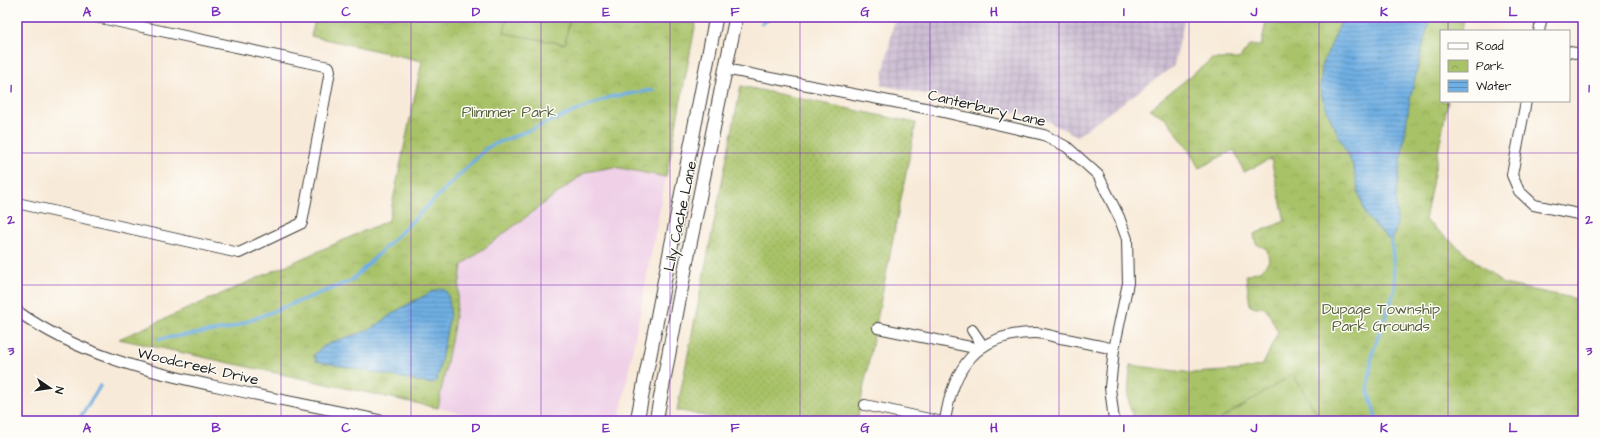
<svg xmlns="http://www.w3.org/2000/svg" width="1600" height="438" viewBox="0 0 1600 438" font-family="'Architects Daughter',sans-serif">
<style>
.built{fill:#efd0e7}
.industrial{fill:url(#industrial-grid)}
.grass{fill:url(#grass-dots);stroke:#626f42}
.park{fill:url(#park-crowns);stroke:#626f42}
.pitch{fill:#a8c268;stroke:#626f42}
.water{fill:url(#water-rules);stroke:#466680}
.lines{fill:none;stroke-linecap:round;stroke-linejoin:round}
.stream{stroke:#6fafe3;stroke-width:3.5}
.minor-casing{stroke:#3d3b38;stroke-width:12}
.tertiary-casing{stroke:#3d3b38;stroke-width:15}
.minor{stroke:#fff;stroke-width:10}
.tertiary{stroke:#fff;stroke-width:13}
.grid{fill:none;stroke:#7b2cbf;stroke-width:1;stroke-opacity:0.55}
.labels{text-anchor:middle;stroke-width:3;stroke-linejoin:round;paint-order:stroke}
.street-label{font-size:15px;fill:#1c1c1c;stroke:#fdfcf7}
.park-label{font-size:15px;fill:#545e3a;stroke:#fdfcf7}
.neatline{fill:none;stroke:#7b2cbf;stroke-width:1.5}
.grid-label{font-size:13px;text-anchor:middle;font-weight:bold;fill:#7b2cbf}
</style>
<defs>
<pattern id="industrial-grid" width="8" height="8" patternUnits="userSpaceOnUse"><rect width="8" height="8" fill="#cdbed3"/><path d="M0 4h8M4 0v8" fill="none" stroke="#afa3b5"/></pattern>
<pattern id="grass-dots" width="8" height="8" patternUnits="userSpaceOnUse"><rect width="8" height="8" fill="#a8c268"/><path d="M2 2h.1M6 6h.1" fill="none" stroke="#90a65a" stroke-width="1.8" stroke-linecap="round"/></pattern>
<pattern id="park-crowns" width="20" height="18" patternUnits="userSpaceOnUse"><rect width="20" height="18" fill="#a8c268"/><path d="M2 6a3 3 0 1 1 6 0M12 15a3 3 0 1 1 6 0" fill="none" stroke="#90a65a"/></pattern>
<pattern id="water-rules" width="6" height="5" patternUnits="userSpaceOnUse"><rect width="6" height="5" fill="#6fafe3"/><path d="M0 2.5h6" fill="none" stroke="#5a8eb7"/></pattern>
</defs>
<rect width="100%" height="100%" fill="#fdfcf7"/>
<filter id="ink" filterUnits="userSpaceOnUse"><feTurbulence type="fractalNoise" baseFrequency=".025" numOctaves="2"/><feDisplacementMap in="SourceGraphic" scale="8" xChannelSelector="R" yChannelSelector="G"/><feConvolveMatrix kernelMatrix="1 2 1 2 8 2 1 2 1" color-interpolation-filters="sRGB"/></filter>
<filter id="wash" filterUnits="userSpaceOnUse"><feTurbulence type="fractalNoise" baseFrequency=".012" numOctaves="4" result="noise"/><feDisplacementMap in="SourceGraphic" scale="16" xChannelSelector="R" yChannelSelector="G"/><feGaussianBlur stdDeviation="0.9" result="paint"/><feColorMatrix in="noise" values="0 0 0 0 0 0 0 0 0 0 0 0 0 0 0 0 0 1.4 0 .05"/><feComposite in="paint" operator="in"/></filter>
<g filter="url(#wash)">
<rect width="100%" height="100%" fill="#f8ead8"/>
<!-- built -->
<polygon class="built" points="614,167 666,177 619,421 494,421 438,408 453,331 462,265 586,172"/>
<!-- industrial -->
<polygon class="industrial" points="895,17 1185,17 1174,66 1077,136 1041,118 881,85"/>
<!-- grass -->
<polygon class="grass" points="741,86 916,123 857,421 727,421 677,410"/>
<!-- park -->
<g class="park">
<polygon points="316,17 697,17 666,177 614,167 586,172 462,265 453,331 438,408 119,339 389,220 422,61 311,36"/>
<polygon points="1267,17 1464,17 1462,31 1441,31 1441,101 1448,101 1425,220 1503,284 1583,300 1583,421 1134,421 1128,398 1130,365 1192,373 1240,370 1263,365 1278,332 1266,308 1250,306 1246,275 1262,270 1269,261 1267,249 1256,244 1254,234 1285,221 1271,159 1244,172 1234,150 1199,168 1188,149 1166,118 1149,109 1212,59 1239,59 1250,45 1261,46"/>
</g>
<!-- pitch -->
<g class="pitch">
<polygon points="507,17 570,17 565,44 504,33"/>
<polygon points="1293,374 1321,421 1218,421"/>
</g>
<!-- water -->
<g class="water">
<polygon points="1344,17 1430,17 1410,99 1396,196 1397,223 1392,243 1366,216 1359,194 1353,166 1331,120 1320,91 1322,66 1340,24"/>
<path d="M440,289L445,290C450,297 450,306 450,315L438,376L436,381L432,384L316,361L314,355C329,338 353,338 372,328C380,324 386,318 393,313C406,305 420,298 433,291Z"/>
</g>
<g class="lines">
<!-- stream -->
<g class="stream">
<polyline points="762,23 773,17"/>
<polyline points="159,339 228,329 351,281 488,147 610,97 653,90"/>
<polyline points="78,421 100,386"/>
<polyline points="1377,421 1368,390 1372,354 1395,289 1392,243"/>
</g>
</g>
</g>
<g filter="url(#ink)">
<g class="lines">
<!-- minor casing -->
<g class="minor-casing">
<g id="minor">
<polyline points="1539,31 1542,17"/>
<polyline points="1569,52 1583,54"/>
<polyline points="725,69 930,109 1044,135 1067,147 1098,175 1119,217 1127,239 1128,283 1114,349 1110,387 1114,421"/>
<polyline points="1526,101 1512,175 1519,191 1534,205 1583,215"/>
<polyline points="17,203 239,253 302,223 330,71 329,67 96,17"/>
<path d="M17,311C77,354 148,372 220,387C274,399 329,409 383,421"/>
<polyline points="878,328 980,349"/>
<polyline points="972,330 983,346"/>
<polyline points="865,405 938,421"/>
<path d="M945,421C953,367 977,333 1035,333C1043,333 1052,336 1060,338C1078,341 1096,345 1114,349"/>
</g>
</g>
<!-- tertiary casing -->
<g class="tertiary-casing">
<g id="tertiary">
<polyline points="637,421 716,17"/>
<polyline points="656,421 686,264 736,17"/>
</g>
</g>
<!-- minor -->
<use href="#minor" class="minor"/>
<!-- tertiary -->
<use href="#tertiary" class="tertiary"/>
</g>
</g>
<!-- grid -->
<path class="grid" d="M152,17V421M281,17V421M411,17V421M541,17V421M670,17V421M800,17V421M930,17V421M1059,17V421M1189,17V421M1319,17V421M1448,17V31M1448,101V421M17,153H1583M17,285H1583"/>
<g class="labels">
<!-- street labels -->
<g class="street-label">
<text transform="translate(987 108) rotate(13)" y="5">Canterbury Lane</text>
<text transform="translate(680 216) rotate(-78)" y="5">Lily Cache Lane</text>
<text transform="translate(198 366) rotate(13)" y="5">Woodcreek Drive</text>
</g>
<!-- park labels -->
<g class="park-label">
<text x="509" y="117">Plimmer Park</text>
<text x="1381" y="314">Dupage Township<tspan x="1381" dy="17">Park Grounds</tspan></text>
</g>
</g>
<!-- margin -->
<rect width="1600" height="438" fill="none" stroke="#fdfcf7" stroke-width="44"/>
<!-- legend -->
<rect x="1440" y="30" width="130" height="72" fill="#fdfcf7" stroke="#a3a29f"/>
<rect x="1448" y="43" width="20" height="6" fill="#ffffff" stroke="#a3a29f"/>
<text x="1476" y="50" font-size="12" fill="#1c1c1c">Road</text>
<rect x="1448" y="60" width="20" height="12" fill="url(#park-crowns)" stroke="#a3a29f"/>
<text x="1476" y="70" font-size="12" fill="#1c1c1c">Park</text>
<rect x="1448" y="80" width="20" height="12" fill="url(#water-rules)" stroke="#a3a29f"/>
<text x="1476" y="90" font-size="12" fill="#1c1c1c">Water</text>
<!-- north arrow -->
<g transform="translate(50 388) rotate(103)" stroke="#fdfcf7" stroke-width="3" paint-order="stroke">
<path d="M0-3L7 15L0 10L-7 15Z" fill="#1c1c1c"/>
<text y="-6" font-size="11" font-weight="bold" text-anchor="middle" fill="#1c1c1c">N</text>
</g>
<rect x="22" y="22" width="1556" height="394" class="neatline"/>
<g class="grid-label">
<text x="87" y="16">A</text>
<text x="216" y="16">B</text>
<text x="346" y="16">C</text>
<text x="476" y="16">D</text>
<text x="606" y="16">E</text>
<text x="735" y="16">F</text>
<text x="865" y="16">G</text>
<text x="994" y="16">H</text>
<text x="1124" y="16">I</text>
<text x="1254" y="16">J</text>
<text x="1384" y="16">K</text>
<text x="1513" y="16">L</text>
<text x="11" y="92">1</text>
<text x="1589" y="92">1</text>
<text x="11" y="224">2</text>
<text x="1589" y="224">2</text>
<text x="11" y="355">3</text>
<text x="1589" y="355">3</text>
<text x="87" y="432">A</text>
<text x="216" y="432">B</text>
<text x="346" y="432">C</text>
<text x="476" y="432">D</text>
<text x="606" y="432">E</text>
<text x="735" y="432">F</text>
<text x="865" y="432">G</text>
<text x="994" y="432">H</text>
<text x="1124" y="432">I</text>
<text x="1254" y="432">J</text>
<text x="1384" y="432">K</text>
<text x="1513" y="432">L</text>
</g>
</svg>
